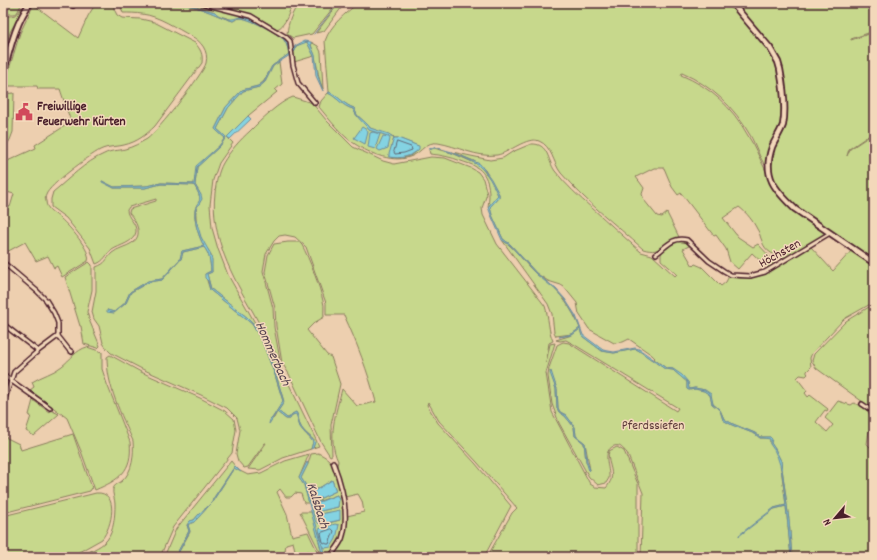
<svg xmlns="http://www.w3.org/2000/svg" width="877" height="560" viewBox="0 0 877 560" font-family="Dekko,sans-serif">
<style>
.green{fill:#c7d88c;stroke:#887c5c;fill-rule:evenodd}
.water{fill:#84d3e2;stroke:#6d8b99}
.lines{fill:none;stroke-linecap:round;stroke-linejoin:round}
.shore{stroke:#616774;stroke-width:1}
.stream{stroke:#6d8b99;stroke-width:1}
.street-casing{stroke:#4a1f2b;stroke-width:6}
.secondary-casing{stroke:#4a1f2b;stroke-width:8}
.street{stroke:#f3d8ba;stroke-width:3}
.secondary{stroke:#f3d8ba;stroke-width:4.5}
.labels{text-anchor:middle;stroke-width:3;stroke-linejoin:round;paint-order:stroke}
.poi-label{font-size:13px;font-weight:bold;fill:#4a1f2b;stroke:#f3d8ba;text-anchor:start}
.street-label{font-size:13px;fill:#4a1f2b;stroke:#f3d8ba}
.park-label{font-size:13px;fill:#5d3b3a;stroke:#f3d8ba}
.water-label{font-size:14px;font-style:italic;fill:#564350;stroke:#f3d8ba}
</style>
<rect width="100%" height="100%" fill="#edcfaf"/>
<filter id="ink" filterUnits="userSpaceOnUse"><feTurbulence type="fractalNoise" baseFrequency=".025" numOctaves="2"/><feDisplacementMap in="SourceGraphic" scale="8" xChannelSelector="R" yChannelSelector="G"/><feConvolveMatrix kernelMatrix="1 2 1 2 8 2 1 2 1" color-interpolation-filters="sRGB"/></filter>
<g filter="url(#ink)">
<!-- green -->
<g class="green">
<polygon points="3,3 27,3 21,5 17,13 14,14 3,14"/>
<path d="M96,3H110L114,5V9L117,15L122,18L141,19L154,22L195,43C201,50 203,54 202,63L155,126C146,135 137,142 124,145C116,147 108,146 100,150C89,156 49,185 46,195C45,197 45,199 46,201C46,210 55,213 61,219C69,226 92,251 88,261L62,277L57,266L54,268L48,256L36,261L25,242L3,254V205L10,207L14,194L3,191V163L36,148L35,145L71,122L60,89H38L37,86H4L20,33L33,6L37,7L78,38L88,16Z"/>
<path d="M125,3H164L169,6C190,0 213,15 233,21C235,20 237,19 239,18C247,17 278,33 284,40C287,44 288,49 289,54L272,66L264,81L258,86L242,90L226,107L215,129L225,138L219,146L197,166L194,184L161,183L146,186L114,187L102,181L114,188H145L161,184L194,185C207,206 194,198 195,215C195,225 199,237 204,246L182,251L180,259L162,279L148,281L130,292L125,303L114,312L107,310L114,313L126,303L131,292L149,282L162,280L181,259L183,252L204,247C210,255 210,261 211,271L205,274L210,290L252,324L262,341L275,375L283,401L273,417L270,420L274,418L277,412L286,419H290L292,415L296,413C298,418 298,422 300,426C304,434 309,436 313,442L311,449L283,458L260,470L248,469L266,443H265L248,467L244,468L238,461L236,454L240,430L237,418L227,408L201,395L142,369L111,353L107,349L103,343L99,326L94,319L92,312L96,291V267C107,263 105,260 112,253C118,248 126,247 132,243C144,235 136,221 129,213L130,209L156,201V199L129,207L127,210C127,218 137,223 136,232C134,243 119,245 112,250C105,255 105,261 96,264L90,248L66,218L51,207V199L53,192C69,179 85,162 104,154C111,150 118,151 125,149C133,147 140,143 147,139C157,132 204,73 206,63C209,51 201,41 191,36C176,28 159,16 142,14C136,13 129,13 123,13L121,7Z"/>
<polygon points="179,3 191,3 238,14 243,17 233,20 217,15 215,12 196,6"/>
<path d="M209,3H293C289,11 286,26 277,29C255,14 235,9 209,3Z"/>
<path d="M299,3H337L312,34L293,38L287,34C288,22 292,13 299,3Z"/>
<polygon points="339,3 345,3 324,31 316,33"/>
<path d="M358,3H730L772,54L776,62L779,70L782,122L768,157L766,166C759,158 756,145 750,135C734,107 712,86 682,73L681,75C710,87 732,107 747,134C755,146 760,160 767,173C773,200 803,217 825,231V235L786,258C775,256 765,252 762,241C760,237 760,233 757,229C753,221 747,213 739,207L723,218L738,237L753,247L758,244L772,259L774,265L768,268L752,253L738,269L730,262L726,249L716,235L714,236L681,193L678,195L672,187L664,168H654L636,177L644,188L642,194L644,200L657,216L662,217L667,213L679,237C663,242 663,255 643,249C615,224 585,201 561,173C553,163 552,146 539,141C527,136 509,153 497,155C477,158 457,146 438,143C426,141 422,152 412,156C395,164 370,154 355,144C341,135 330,120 319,107L321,101L328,93C337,97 342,106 353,109C358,120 364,121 369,130L394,137L370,128L368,125L357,115L354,108C344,105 339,96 329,92L325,41C331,24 345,14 358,3ZM394,138H398L418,146L417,151C410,158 398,160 389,156Z"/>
<polygon points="735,3 874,3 874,31 851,39 851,40 874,32 874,132 849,149 847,156 850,149 874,133 874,261 801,211 786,198 772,178 770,173 771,159 786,114 782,69 780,60 775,52"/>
<path d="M24,7L10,32L3,58V16C12,16 17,17 21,8Z"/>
<polygon points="304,42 307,42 314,56 294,62 293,53 295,51 296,46"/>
<path d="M311,42L318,46L321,52L323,89C318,78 318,69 315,57C314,51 311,48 311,42Z"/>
<path d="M279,62L282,84L275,90L277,92L249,115L227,137L233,143L219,163L213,180L210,205L212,228L218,249L228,275L285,376L319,446L313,448L315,442C310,435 304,433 300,425C298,420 299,416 296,412L292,414L289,418H287L278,411L284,402L276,375L263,340L253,323L248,318L211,289L207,274L212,272C211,265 213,259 210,253C209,250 206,248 205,246C200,237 196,226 196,216C194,199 209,206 195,185L197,167L220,146L226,137L217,129L228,108L243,91L259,87L265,82L273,66Z"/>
<polygon points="14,93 13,132 10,140 3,150 3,94"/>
<path d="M293,97L312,103L327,121L353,147L383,161L394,164L431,157L445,158L471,168L478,172L483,179L487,194L482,208L483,215L497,244L545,306C549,318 548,330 553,341L549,343L546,363L550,344L555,343L546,373L552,412L590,484L595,487L606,488C608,486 610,482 611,480C614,470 606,460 609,451L617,447L624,451L638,484V557H487L512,513L517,508L477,462L439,421L428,402L427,405L438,423L475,463L511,506L485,555L483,557H333L343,540L347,516L364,512L362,501L358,494L345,497L337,466L338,461C327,438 336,412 342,389L357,406L376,402C368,372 357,343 344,315H326V303L306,247L295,237L285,235L279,236L274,241L266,254L263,271L273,308L274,327L280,360C270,345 262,328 253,312C232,276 210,236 215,193C216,183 218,172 223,163C230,151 240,140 250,131C261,120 279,102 293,97Z"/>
<path d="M531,144C549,143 547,160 555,171C566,185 579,197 592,208C609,223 625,238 641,252L652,255L675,276L677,274L661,260V254C670,245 677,234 691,245L683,249L693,266L695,264L702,267L721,286L726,282L729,276L740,278H751V279L753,277L763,275L811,247L833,271L852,250L874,265V295L872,296L874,299V302L844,319L812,353L810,358L811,367L807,371V373L808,374L806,376L800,375L797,378L807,391L805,393L808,397L810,395L828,409L827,411L825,410L816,422L827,432L833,425L825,418L838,401L851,405L854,403C871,411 870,412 873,430L869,431L867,444L874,451V557H792L789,520L781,461L775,449L771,443V439L770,437H760L755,433L733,424L724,419L720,410L713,404L710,394L705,390L695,388L689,389L688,382L673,369L666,368L654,359L655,358L652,355L629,339L623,342L614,343L589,329L579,314L577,303L564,287L561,285L548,281L536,273L510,244L503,239L492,215L490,207L499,197V194L485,170L474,161L452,152L490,160L503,158L512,152Z"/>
<path d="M434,148L452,153L479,165L491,180L498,195L488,207C490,193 490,175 476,167C472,164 466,163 461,161C451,157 441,155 430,154L429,150Z"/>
<path d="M502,240C516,248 523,262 535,273C538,276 542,278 545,280C561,293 572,309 580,328L572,334L556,336L554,332L552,314L548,304Z"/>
<path d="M288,242H299L302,245C309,258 320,287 323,301C325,307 323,311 324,317L314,323L307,330L327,355L331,357L340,384L331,425L332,455L330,456L321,442L289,374L282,363L276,326L275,308L265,272L268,255L274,244Z"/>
<polygon points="89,262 92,265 92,290 87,312 90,322 100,346 98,348 84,344 81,326 80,326 65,277"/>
<polygon points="874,304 874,410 820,371 816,368 812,361 814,354 846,321"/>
<path d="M580,329L582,336L602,351L614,353L635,349L638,350L665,369L673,370L687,382V389L689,390L695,389L704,391L710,395L712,404L720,410L723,420L732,425L755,434L760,438H770V444L775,449L780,461L786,505L774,508L768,514L774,509L786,506L791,557H641L643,493L627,453C623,449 620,444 614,446C601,451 610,468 609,478L606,483L598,485L589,477L559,423L552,404L548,376L549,368L557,345L563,342L569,343L676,411L678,408L575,345L566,340L560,341L556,340L572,335ZM550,371L557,389L558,408L560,412L566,415L575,427L576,436L585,443L590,470L586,461L584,443L575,436L574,427L565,416L559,412L557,408L556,389Z"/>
<path d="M87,347L102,352V369L107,384L130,442C133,471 119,480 95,490L81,451L67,418L30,390L34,387L32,382C41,376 54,373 62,366C70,360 76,350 87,347Z"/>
<path d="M110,355L141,372L200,398L225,411L234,419L236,430L232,453L173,527L160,557H78C87,552 100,548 107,540C114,531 115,515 115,504C115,499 112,494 113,489C115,484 118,484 122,481C133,471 134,455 133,441C121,414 107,387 107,357Z"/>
<polygon points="33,400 49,412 50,410 59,414 34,436 26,431 31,416 29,415"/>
<polygon points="73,434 92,488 90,491 3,513 3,436 19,444 21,450"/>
<path d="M318,453C322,455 326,457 329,460C340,472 346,513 343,529C341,539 335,548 328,556H325L323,551L305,484L301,478L308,464L311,454ZM332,480L336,491L321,498L313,499L312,498L311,493ZM337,495L338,507L316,512L314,503ZM329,512L340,520L321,525L316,515Z"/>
<path d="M309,454L299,478L304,485L309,503H304L301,494L295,493L291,497H286L280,489L277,492L287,514L292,536L308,532L317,551L322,557H310L309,551L296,554L293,542L286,544L284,557H176L190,532L188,525C189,523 192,523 194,522C196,520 213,502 214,499L234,468L248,475L261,473L285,461Z"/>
<polygon points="231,461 235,466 213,499 212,503 199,514 194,520 190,521 187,525 189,531 175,557 164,557 176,529"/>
<path d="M96,493C120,491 112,527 102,539L70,557H3V516Z"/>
<polygon points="300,512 312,512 322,553 319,550"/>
</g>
<!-- water -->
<g class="water">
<path d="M164,3C171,5 173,2 180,3C192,5 203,9 215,12C218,16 227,20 232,19C235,19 238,17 241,17C251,17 280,33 285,40C289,45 289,49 290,55L273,66L265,82L259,87L243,91L228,108L217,129L226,137L220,146L197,167L195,185L201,195L202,199L196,209L195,216L201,237L210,253L212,260V272L207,274L211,289L248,318L253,323L263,340L276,375L284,402L278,411L287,418H289L292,414L296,412C299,416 298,420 300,425C304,433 310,436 315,442L313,448L311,449L313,442C309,436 305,434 300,427C298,422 298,418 296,414L292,415L290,419H286L277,412L269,424L270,420L273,417L283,401L275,375L262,341L252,324L210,290L208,281L205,278V274L211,271C210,261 210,255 204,247L183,252L181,259L162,280L149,282L131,292L126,303L114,313L107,312V310L114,312L125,303L130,292L148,281L162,279L180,259L182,251L204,246C199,237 195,225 195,215C194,198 207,206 194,185L161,184L145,188H114L102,182V181L114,187L146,186L161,183L194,184L196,166L219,146L225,138L215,129L226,107L242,90L258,86L264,82L272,66L289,54C288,49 287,44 284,40C278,33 247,17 239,18C238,18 233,21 233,21C213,15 190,0 169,6Z"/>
<polygon points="304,41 311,42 311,46 315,55 318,76 323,91 316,76 314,56 307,42 296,46 295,51 293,53 295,46"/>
<path d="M329,92C339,96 344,105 354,108L357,115L368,125L370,128L389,134L394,138L369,130C364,122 358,120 353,109C342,106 337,97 328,93Z"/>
<polygon points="248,116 251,119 230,139 227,137"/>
<polygon points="362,127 367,130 368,132 365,144 354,138"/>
<polygon points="373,132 380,134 375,149 368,147 370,133"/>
<polygon points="383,136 389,137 390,139 388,148 380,151 377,149"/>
<path d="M394,138H398L416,145L419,146V149C411,157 400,159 389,157V154Z"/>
<path d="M434,147L452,152L480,164L491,179L499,194V197L490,207L492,215L503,239L510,244L536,273L556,289L565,299L576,316L583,335L603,350L614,352L635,348L639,349L666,368L673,369L682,375L688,382L689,389L695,388L705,390L711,394L713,404L720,410L724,419L733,424L755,433L760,437H770L772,439L771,443L775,449L781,461L789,520L792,557H791L786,506L774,509L739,536V535L774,508L786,505C783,484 783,460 770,444V439L764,438H760L755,434L732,425L723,420L720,410L712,404L710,395L704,391L695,389L689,390L687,389V382L673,370L665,369L638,350L635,349L614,353L602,351L582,336L580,329L572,335L559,337L572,334L580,328L575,316L565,300L556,290L536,274L510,245L502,240L491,215L488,207L498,195C493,185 488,173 479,166C474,161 442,148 435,148C434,148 431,149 429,150V149Z"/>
<polygon points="551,371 557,389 558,408 560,412 566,415 575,427 576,436 585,443 587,461 590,470 589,471 586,461 584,443 575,436 574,427 565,416 559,412 557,408 556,389 550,373"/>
<polygon points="307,462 308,464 301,478 305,484 325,556 322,553 304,485 299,478"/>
<path d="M235,466L241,472L234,468L214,499C213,502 196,520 194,522C192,523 190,523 188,525L190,531L176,557H175L189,531L187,525L190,521L194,520L199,514L212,503L213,499Z"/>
<polygon points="332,480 336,491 321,498 313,499 312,498 311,493"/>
<polygon points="337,495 339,500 338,507 316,512 314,504"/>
<polygon points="340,510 340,520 322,524 318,523 316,515"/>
<polygon points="335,524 339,525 336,539 331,547 325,548 322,544 319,529"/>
</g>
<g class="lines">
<!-- shore -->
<g class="shore">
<polygon points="397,142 411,147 412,150 404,153 395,154 394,152"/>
<polygon points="332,529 334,531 329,544 327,544 323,542 321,533"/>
</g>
<!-- stream -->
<polyline class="stream" points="314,34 338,3"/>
<!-- street casing -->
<g class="street-casing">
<g id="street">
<polyline points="200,3 251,16 286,37 290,41 293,65 298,83 315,103"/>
<polyline points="73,6 74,3"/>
<path d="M656,254C666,247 673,236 687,240L709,261L724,271L731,275L750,276L765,272L830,233"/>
<polyline points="4,263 37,291 46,300 54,313 58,323 58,336 69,350 72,352"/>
<polyline points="3,324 38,351 14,372 3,404"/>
<polyline points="38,351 58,336"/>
<polyline points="3,375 50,408"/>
<polyline points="862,404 874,412"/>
<path d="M330,557C334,551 339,546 342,539C350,515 342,485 333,462"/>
</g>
</g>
<!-- secondary casing -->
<g class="secondary-casing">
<g id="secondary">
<path d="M732,3L770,48L778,62L780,69C783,85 786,109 783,125C780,133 775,140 772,147C762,176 775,190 795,209L874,263"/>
<path d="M3,74C10,49 15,24 30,3"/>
</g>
</g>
<!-- street -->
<use href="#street" class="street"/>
<!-- secondary -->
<use href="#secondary" class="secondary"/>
</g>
</g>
<!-- icons -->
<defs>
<g id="civic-bare" transform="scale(1.38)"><path d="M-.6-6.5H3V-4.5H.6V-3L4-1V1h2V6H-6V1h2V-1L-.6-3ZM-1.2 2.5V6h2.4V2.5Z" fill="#d1495b" stroke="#f3d8ba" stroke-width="2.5" paint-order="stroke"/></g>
</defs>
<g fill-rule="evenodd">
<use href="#civic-bare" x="24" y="112"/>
</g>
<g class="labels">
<!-- poi labels -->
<g class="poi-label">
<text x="37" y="110">Freiwillige<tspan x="37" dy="15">Feuerwehr Kürten</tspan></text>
</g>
<!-- street labels -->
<g class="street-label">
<text transform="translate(779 252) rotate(-29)" y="5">Höchsten</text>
</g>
<!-- park labels -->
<g class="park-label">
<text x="653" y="429">Pferdssiefen</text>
</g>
<!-- water labels -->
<g class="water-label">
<text transform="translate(274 353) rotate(66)" y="5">Hommerbach</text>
<text transform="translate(319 505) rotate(73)" y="5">Kalsbach</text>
</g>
</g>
<!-- margin -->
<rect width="877" height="560" fill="none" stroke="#f3d8ba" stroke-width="16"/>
<rect x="8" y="8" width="861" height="544" fill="none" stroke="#4a1f2b" stroke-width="1.5" filter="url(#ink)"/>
<!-- north arrow -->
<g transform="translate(835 518) rotate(242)" stroke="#f3d8ba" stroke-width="3" paint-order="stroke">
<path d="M0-3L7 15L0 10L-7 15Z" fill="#4a1f2b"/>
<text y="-6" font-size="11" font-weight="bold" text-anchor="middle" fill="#4a1f2b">N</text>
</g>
</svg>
